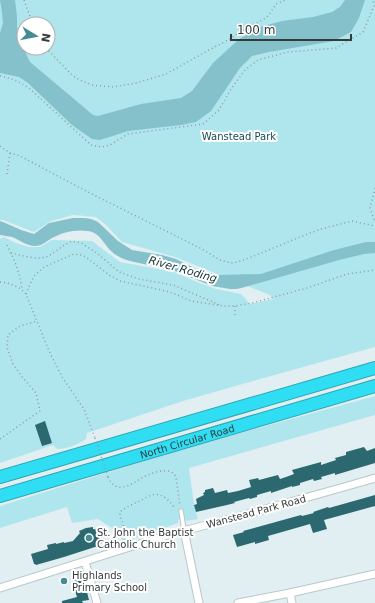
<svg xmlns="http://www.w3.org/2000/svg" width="375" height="603" viewBox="0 0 375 603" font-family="'DejaVu Sans',sans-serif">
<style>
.green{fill:#afe5ed;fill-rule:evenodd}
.water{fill:#85c1ca}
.building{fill:#2c6870}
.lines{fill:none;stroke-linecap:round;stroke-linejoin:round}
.lane-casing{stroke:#bac7c9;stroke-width:5.5}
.street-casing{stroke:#bac7c9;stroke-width:9}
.highway-casing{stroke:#31a5b3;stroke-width:14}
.path{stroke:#929c9e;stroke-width:1.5;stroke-dasharray:1 3;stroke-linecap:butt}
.lane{stroke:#fff;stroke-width:3.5}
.street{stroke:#fff;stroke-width:7}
.highway{stroke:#2fdef3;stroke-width:12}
.path-bridge{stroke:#929c9e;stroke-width:1.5;stroke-dasharray:1 3;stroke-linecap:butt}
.poi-dot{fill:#448b95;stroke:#fff;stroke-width:1.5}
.labels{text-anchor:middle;stroke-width:4;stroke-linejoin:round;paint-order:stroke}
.park-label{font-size:10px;fill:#154a51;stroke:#fff}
.street-label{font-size:10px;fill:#353a3b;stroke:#fff}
.poi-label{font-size:10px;fill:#353a3b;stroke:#fff;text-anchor:start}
.water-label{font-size:11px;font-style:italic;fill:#163539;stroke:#fff}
</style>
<rect width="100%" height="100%" fill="#e1eff2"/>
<!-- green -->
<g class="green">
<path d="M0,0H375V347L253,381L183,401L87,433L86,439C80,444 66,449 57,449L53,445L0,463V239L4,237L16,243L29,247H40L52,240L92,241L120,262L174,272L197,282L216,289L241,294L250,304L273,299L270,295L175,257L122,242L106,225L96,217L73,215L51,221L34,232L3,220H0ZM24,24H48V48H24Z"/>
<polygon points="375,396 375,415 189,468 194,505 198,519 186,521 185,518 178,520 178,523 122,543 120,530 115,530 98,519 72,523 67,507 0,528 0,506 109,472 179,450"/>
</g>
<!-- water -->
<g class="water">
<polygon points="0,0 15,0 17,16 17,27 21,43 30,62 93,115 98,116 141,104 181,98 192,91 213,63 226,51 238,40 256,28 282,21 313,17 332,12 340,7 345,0 365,0 359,18 351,32 334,41 269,52 252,56 240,68 211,111 196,122 181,125 128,131 100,140 92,139 72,125 28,83 19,77 0,73 0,33 3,23 2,12"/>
<path d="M73,218C82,218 90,217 98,222L118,241L132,250L162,255L176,259L196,269L218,275L261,274L334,250L366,242H375V253L364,254L339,260L245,287L237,289H230L212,286L175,271L130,261C123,259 116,256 111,251C103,243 100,233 88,231C75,229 63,232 52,238C47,241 42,246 35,246C27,246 20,240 12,237C8,236 4,236 0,235V221L3,222L21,230L34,234L49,223Z"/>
</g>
<!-- building -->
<g class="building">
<polygon points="45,421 52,443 42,446 35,425"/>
<polygon points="364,447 367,451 375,448 375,463 335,475 335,473 321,477 322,479 314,481 313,479 300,483 300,485 292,487 292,486 271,493 271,491 257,495 257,497 250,499 249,498 234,502 235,503 227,505 196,512 194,505 197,504 196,499 204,495 203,493 205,492 205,490 213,488 215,493 227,490 228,493 238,491 251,487 249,480 258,478 259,480 278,475 280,479 286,477 294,474 292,470 321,462 321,465 336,460 335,458 346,455 346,452"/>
<polygon points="375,495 375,506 324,520 327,529 313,533 310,524 268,536 269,540 255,544 255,542 237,547 233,535 244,532 243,531 301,515 302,516 314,513 313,512 328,507 329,508"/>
<polygon points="93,527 93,529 99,530 103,543 97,544 98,546 64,557 36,565 35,564 34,564 31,554 48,549 47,545 56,543 56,544 64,542 64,543 73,541 80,533 79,531 86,528"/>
<polygon points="82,572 89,600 82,601 83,603 62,603 62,601 77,597 71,577 74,576 75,574"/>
</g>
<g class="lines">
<!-- lane casing -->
<g class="lane-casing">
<polyline id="lane" points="181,511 184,530"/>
</g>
<!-- street casing -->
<g class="street-casing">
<g id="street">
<polyline points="184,530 199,603"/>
<polyline points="85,562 97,603"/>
<polyline points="0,588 168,535 237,517 344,487 375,478"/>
<polyline points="290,593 292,603"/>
<polyline points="238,603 290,593 375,574"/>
</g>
</g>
<!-- highway casing -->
<g class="highway-casing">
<g id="highway">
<polyline points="0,477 375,368"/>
<path id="s1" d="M0,496L375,386"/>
</g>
</g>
<!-- path -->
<g class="path">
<polyline points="24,0 33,24"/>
<polyline points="46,48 70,73 76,78 82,81 92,85 113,87 136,83 166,74 209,50 230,39 241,31 264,19 269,15 276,4 285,0"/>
<path d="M0,76C12,78 20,82 30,89L91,145L102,147L110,145L128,134L203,124L219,110L231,89L245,70L258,60L288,52L336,48L363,32L374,6L373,0"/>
<polyline points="0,146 10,153 20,156 86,191 202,249 220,260 231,263 238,262 254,256 305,235 321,229 352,221 375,226"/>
<polyline points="7,174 10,153"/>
<polyline points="375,188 370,208 375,222"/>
<path d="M7,245C14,259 20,273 22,289"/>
<path d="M11,253C20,255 40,261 48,256C56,252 63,245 72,241L81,243L97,253L119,272L139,279L173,285L220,305"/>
<path d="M0,282C10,283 19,286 26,294L49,351L62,377L84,409L95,438"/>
<polyline points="26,294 31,282 35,275 44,267 74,254 81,255 86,257 109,275 120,281 166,291 175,294 191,301 224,306 235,306 252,303 307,288 347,274 375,270"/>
<polyline points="235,306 235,317"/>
<polyline points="0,439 40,411 36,393 23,378 13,364 7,347 8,335 20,326 37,321"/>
<path d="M108,477C116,495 130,485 142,478C151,473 170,465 176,477L180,506"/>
<path d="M125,542L123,523L120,517V512C126,507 133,504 140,501C144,499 148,496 152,495C162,492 171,502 175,509"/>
</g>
<!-- lane -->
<use href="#lane" class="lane"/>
<!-- street -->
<use href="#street" class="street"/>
<!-- highway -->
<use href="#highway" class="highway"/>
<!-- path-bridge -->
<polyline class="path-bridge" points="95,438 108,477"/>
</g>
<!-- markers -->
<g class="poi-dot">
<circle cx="89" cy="538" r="4"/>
<circle cx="64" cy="581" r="4"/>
</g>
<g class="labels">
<!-- park labels -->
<g class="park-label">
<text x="239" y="140">Wanstead Park</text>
</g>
<!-- street labels -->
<g class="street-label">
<text dy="4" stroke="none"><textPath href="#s1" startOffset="195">North Circular Road</textPath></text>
<text transform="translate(256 511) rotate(-15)" y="4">Wanstead Park Road</text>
</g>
<!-- poi labels -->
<g class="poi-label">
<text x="97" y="536">St. John the Baptist<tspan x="97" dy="12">Catholic Church</tspan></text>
<text x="72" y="579">Highlands<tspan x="72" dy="12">Primary School</tspan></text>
</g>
<!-- water labels -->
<g class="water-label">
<text transform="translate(183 269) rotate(16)" y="4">River Roding</text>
</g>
</g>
<!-- north arrow -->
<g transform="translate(36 36) rotate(100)"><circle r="19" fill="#ffffff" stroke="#aeb0b1"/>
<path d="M0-3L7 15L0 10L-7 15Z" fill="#448b95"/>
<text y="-6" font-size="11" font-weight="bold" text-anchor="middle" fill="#353a3b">N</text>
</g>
<!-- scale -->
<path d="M231 34v6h120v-6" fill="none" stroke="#353a3b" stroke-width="2"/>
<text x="237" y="34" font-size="12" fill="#353a3b" stroke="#ffffff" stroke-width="3" paint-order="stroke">100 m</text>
</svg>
